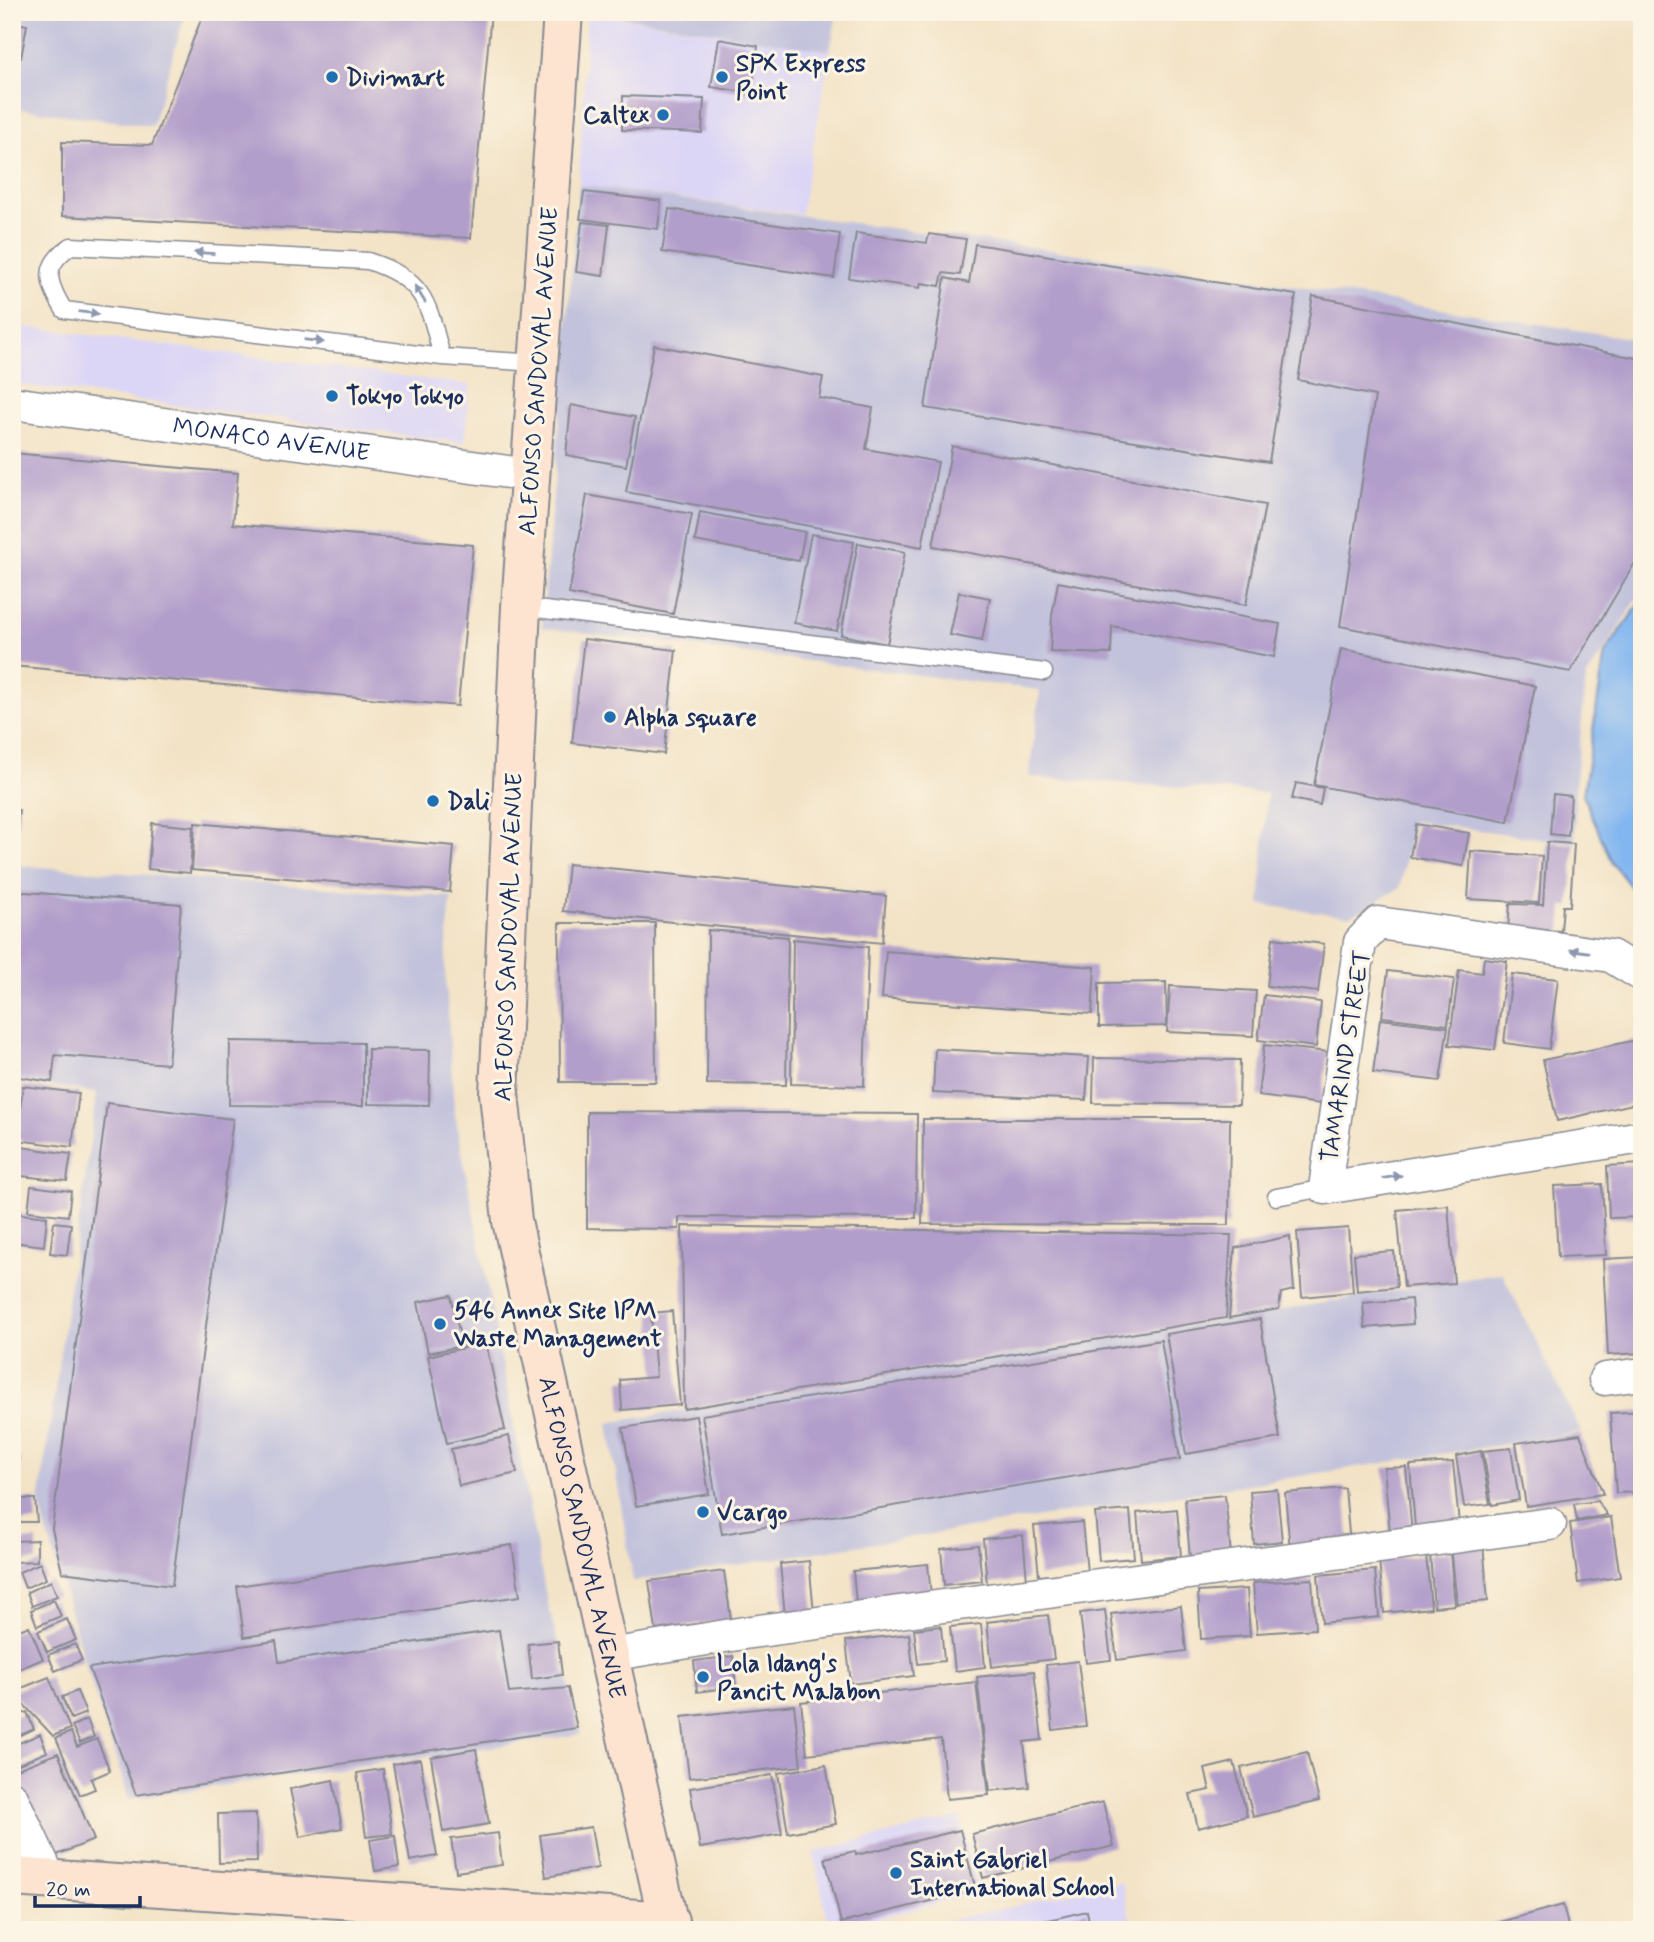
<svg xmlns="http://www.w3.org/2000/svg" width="1654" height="1942" viewBox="0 0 1654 1942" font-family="Mynerve,sans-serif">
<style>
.built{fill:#dcd6f6}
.industrial{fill:#c2c2dc}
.water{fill:#82b6f0;stroke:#4e72a7;stroke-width:2}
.building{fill:#b29ecb}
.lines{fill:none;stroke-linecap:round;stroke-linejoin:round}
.lane-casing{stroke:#878992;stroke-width:19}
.street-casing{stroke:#878992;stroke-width:35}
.secondary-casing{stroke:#878992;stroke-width:42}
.lane{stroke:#fff;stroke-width:16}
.street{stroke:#fff;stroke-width:32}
.secondary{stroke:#fde4d1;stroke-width:38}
.oneway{fill:#8d97ae}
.poi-dot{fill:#1f6fb2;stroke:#fcf5e5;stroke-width:2.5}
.labels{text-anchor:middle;stroke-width:6;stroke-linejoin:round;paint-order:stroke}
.poi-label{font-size:24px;font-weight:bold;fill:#1b2f5e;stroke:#fcf5e5;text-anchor:start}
.street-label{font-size:24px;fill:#1b2f5e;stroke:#fcf5e5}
</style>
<rect width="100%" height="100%" fill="#fcf5e5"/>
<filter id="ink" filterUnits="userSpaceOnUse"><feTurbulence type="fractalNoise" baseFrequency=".0143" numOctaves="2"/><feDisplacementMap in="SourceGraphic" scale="14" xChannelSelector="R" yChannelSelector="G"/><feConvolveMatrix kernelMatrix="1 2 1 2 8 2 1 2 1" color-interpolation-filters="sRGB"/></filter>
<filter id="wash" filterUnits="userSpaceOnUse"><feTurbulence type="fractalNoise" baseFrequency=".00686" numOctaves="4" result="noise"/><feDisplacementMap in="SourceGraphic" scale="28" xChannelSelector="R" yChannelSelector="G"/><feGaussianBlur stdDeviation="1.57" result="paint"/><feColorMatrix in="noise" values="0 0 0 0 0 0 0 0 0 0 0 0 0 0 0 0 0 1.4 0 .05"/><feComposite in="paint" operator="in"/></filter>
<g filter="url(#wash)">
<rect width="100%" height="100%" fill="#f3e3c6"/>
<!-- built -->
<g class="built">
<polygon points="587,12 830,51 801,214 579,185"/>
<polygon points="12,325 470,385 464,443 12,384"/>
<polygon points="960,1817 979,1893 830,1930 813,1852"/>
<polygon points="1122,1882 1133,1930 909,1929"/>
</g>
<!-- industrial -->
<g class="industrial">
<polygon points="12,12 186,12 152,126 12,108"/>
<polygon points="593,12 837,12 830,51"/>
<polygon points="579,185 1150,264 1642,340 1642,591 1586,678 1575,791 1575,843 1413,821 1400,888 1350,916 1260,905 1267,793 1029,777 1040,690 542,628"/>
<polygon points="12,865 451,897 445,967 454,1109 546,1596 581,1734 129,1799 85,1663 39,1503 97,1093 12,1080"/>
<polygon points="1502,1273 1581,1432 633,1581 608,1423"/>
</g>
<!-- water -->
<polygon class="water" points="1642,600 1642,901 1612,863 1583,795 1605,653"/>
<g id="blocks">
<!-- building -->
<g class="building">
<polygon points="204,12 491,12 471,238 62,216 62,142 152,145"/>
<polygon points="12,22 27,25 21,58 12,56"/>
<polygon points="719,39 758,46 751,93 711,87"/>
<polygon points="623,96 704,99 702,133 622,130"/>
<polygon points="584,192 661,201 658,229 580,219"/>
<polygon points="669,209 840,234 834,278 662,252"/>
<polygon points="582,222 609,225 603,276 576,272"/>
<polygon points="856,233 927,243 929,234 966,239 960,275 943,273 940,286 921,283 920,288 849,278"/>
<polygon points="975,244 1296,295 1269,462 925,408 945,278 969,283"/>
<polygon points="1313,296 1642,359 1642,551 1570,672 1340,626 1375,396 1298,380"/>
<polygon points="654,345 823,377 819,398 873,408 866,449 938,462 922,547 626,492"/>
<polygon points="571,405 635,417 626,466 566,455"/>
<polygon points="952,446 1265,505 1246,605 933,546"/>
<polygon points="12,453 238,473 233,524 473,545 458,706 12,666"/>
<polygon points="587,495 692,514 673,614 569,594"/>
<polygon points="700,512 805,532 799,561 695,541"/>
<polygon points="811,534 854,542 837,631 794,623"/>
<polygon points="858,543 905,552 887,644 841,635"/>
<polygon points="1058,582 1280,624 1274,657 1112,626 1111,654 1050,652 1052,615"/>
<polygon points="959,592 990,598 982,641 950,635"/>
<polygon points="584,639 676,650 664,754 572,743"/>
<polygon points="1341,649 1535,686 1508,822 1314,785"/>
<polygon points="1296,783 1323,788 1320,805 1292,799"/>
<polygon points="1553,794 1571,796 1568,836 1550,834"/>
<polygon points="12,809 19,810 14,865 12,865"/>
<polygon points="152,823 193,827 190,873 148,869"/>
<polygon points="195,823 454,846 450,892 192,870"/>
<polygon points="1416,824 1469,833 1463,866 1410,857"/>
<polygon points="1547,842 1574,844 1570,906 1563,906 1561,931 1508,928 1510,904 1543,905"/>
<polygon points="1471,851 1542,856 1539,903 1468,899"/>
<polygon points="568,864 886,896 882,943 563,911"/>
<polygon points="12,891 181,904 168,1064 55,1055 52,1082 12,1076"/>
<polygon points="559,923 655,923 656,1082 560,1082"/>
<polygon points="708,930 788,937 786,1085 707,1084"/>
<polygon points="1273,938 1324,944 1318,992 1267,986"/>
<polygon points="793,939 868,947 864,1086 791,1084"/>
<polygon points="886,951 1095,967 1092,1014 882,998"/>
<polygon points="1484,958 1507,961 1495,1050 1449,1045 1459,970 1482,973"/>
<polygon points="1388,971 1454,979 1448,1025 1382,1017"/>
<polygon points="1512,974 1558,979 1549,1049 1504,1043"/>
<polygon points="1166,982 1167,1026 1099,1027 1099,983"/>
<polygon points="1170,986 1256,991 1253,1036 1167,1032"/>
<polygon points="1264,995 1321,1002 1316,1047 1258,1040"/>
<polygon points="1380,1019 1448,1027 1440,1081 1373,1073"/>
<polygon points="1641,1039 1642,1102 1557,1121 1543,1060"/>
<polygon points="230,1041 363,1043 363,1106 229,1105"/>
<polygon points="1264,1045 1328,1052 1321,1104 1258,1096"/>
<polygon points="368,1049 430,1050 429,1105 368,1104"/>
<polygon points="935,1049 1089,1057 1086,1100 933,1093"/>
<polygon points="1094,1058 1240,1060 1239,1105 1093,1103"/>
<polygon points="23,1086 79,1093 72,1147 16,1140"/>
<polygon points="107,1103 233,1119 172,1586 62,1572 52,1529"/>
<polygon points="587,1112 917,1114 916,1218 679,1217 679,1229 587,1228"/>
<polygon points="923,1119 1230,1119 1229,1225 922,1224"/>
<polygon points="14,1146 71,1154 67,1181 12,1175"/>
<polygon points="1642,1164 1642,1217 1609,1218 1607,1166"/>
<polygon points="1602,1184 1606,1255 1558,1257 1554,1186"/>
<polygon points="31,1186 71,1191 68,1216 28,1211"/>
<polygon points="1448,1205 1454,1283 1404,1287 1397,1210"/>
<polygon points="12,1213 47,1217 44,1246 12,1242"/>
<polygon points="54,1222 71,1224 67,1255 50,1253"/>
<polygon points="682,1226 1231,1235 1226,1318 684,1409"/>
<polygon points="1348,1228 1353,1292 1302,1297 1297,1232"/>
<polygon points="1290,1236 1294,1290 1281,1293 1279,1309 1229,1318 1235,1248"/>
<polygon points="1394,1251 1397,1287 1357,1291 1354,1254"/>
<polygon points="1642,1257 1642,1353 1608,1355 1603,1259"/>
<polygon points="451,1295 462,1346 428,1353 418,1302"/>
<polygon points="1411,1299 1413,1324 1365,1328 1363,1303"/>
<polygon points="672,1311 680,1405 622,1410 620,1380 656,1377 651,1313"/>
<polygon points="1260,1319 1280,1438 1186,1454 1166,1334"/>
<polygon points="1161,1340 1180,1459 722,1534 702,1415"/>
<polygon points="486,1343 505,1430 447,1443 428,1356"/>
<polygon points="1642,1411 1642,1492 1616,1493 1610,1413"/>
<polygon points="696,1416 709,1494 636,1506 623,1428"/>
<polygon points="1580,1434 1603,1494 1526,1506 1516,1443"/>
<polygon points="509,1436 517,1473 459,1486 451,1449"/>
<polygon points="1511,1448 1519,1500 1492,1505 1483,1451"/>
<polygon points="1481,1451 1490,1504 1464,1507 1456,1456"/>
<polygon points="12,1456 19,1457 14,1492 12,1492"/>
<polygon points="1453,1462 1459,1524 1415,1528 1410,1465"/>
<polygon points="1406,1467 1412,1533 1390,1534 1384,1468"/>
<polygon points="1345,1488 1350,1545 1290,1550 1285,1493"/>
<polygon points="1277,1489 1282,1541 1254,1544 1250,1491"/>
<polygon points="1225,1495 1231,1554 1190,1558 1185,1499"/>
<polygon points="15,1499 35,1499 37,1522 16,1522"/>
<polygon points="1597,1501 1607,1515 1577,1521 1574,1504"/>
<polygon points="1177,1509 1181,1556 1141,1560 1137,1513"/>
<polygon points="1130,1510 1134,1558 1099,1561 1095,1513"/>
<polygon points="1611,1517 1620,1577 1578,1583 1570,1523"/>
<polygon points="1082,1522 1087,1572 1039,1576 1034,1526"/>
<polygon points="1023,1535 1027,1580 987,1584 983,1539"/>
<polygon points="37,1540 37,1561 15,1562 14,1541"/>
<polygon points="1483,1543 1488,1601 1457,1604 1451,1546"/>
<polygon points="512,1545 520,1596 244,1637 237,1586"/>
<polygon points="978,1545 982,1581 944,1585 941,1549"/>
<polygon points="1450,1552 1455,1605 1434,1607 1430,1554"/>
<polygon points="1426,1555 1431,1608 1384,1613 1379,1560"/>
<polygon points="809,1561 814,1613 785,1616 780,1564"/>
<polygon points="40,1563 46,1579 25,1588 19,1572"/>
<polygon points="928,1564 932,1607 857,1614 853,1571"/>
<polygon points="1375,1570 1379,1617 1322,1623 1318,1575"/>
<polygon points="724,1571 731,1619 656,1630 649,1581"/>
<polygon points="1312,1579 1315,1629 1257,1633 1253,1583"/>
<polygon points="51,1581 57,1596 32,1606 27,1592"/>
<polygon points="1247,1589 1250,1636 1201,1639 1198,1592"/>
<polygon points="54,1600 61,1616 37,1626 31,1610"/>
<polygon points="1181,1606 1186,1651 1117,1660 1111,1614"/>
<polygon points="1105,1610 1111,1660 1086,1663 1080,1613"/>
<polygon points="1048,1615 1054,1659 992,1667 987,1622"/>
<polygon points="67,1619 76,1640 47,1652 38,1631"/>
<polygon points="981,1624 985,1667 955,1671 950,1627"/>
<polygon points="29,1626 43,1659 12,1672 12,1633"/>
<polygon points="941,1626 944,1661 918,1664 914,1629"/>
<polygon points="499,1630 509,1693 568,1688 577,1728 136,1795 89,1668 276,1641 279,1662"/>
<polygon points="909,1634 914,1676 851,1684 846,1641"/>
<polygon points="558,1641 562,1675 532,1679 528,1644"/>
<polygon points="75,1644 82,1660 55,1671 48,1655"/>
<polygon points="733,1656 736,1687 697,1692 694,1661"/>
<polygon points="1078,1661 1086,1726 1053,1730 1046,1665"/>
<polygon points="1034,1671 1042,1740 1024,1742 1029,1787 990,1791 977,1677"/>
<polygon points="49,1677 70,1729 53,1736 12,1692"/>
<polygon points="976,1682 989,1795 947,1799 941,1739 807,1754 801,1702"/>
<polygon points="77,1691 86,1713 71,1719 62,1697"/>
<polygon points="794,1705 801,1766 689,1778 682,1717"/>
<polygon points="27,1712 34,1729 12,1739 12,1718"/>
<polygon points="87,1719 94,1737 80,1743 72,1726"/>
<polygon points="71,1732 77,1747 97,1739 110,1771 91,1779 95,1789 80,1795 56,1738"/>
<polygon points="40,1734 47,1752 12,1767 12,1746"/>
<polygon points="476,1749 489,1824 443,1832 431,1757"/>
<polygon points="1307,1752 1319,1801 1253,1817 1241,1768"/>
<polygon points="58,1753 94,1840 47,1859 12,1771"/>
<polygon points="420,1759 437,1856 410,1861 393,1764"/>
<polygon points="1234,1762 1247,1816 1198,1828 1190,1794 1210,1790 1205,1769"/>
<polygon points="826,1765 836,1824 788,1833 778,1773"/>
<polygon points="383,1769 392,1834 366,1837 357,1773"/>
<polygon points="772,1775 782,1834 700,1848 690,1788"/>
<polygon points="333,1780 342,1828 300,1837 290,1789"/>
<polygon points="1103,1802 1114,1846 983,1878 972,1834"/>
<polygon points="256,1813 257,1862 219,1863 218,1814"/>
<polygon points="591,1827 598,1868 546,1877 540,1835"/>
<polygon points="960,1830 976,1890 841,1923 825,1858 855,1851 856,1855"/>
<polygon points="498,1833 502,1865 456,1872 451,1839"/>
<polygon points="395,1836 399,1867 375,1871 370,1840"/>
<polygon points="1563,1905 1569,1930 1473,1930 1473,1929"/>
<polygon points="1087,1911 1091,1930 1009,1930 1009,1929"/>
</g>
</g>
</g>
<g filter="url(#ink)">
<use href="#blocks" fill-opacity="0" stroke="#878992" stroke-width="2"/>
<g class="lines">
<!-- lane casing -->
<g class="lane-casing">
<g id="lane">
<path d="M442,357C428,303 426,280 368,261L71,246C41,266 48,283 64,310L442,357L538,363"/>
<polyline points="521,607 1044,672"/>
<polyline points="1276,1197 1325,1188"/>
</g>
</g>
<!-- street casing -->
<g class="street-casing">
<g id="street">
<path id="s1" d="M12,403L530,475"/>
<polyline points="1642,975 1611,956 1378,923 1360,942 1325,1188 1642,1137"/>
<polyline points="1605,1379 1642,1374"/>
<polyline points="609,1655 744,1633 1550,1524"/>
<polyline points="12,1798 50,1879"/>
</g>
</g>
<!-- secondary casing -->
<g class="secondary-casing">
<g id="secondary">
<path id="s2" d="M563,12L521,607L499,1093L512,1221L670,1930"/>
<polyline points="12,1877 669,1921"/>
</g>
</g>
<!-- lane -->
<use href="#lane" class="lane"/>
<!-- street -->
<use href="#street" class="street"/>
<!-- secondary -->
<use href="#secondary" class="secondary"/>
</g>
<!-- one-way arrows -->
<defs><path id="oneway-solid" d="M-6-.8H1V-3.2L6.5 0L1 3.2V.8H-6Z" transform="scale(1.75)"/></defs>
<g class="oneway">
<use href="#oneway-solid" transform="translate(204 253) rotate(-177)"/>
<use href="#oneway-solid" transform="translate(420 294) rotate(-122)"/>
<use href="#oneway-solid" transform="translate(89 313) rotate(7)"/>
<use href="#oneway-solid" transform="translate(314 341) rotate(7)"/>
<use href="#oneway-solid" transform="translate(1580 951) rotate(-172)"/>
<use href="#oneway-solid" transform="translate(1392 1177) rotate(-9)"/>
</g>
</g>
<!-- markers -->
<g class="poi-dot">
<circle cx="332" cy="77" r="7"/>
<circle cx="722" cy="77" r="7"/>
<circle cx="663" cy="115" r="7"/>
<circle cx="332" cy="396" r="7"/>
<circle cx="610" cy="717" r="7"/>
<circle cx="433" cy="801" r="7"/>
<circle cx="440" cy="1324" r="7"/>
<circle cx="703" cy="1512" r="7"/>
<circle cx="703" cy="1677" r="7"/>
<circle cx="896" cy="1873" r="7"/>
</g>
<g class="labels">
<!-- poi labels -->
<g class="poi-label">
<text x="736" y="71">SPX Express<tspan x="736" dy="28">Point</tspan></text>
<text x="346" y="85">Divimart</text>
<text x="649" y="123" text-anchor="end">Caltex</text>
<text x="346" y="404">Tokyo Tokyo</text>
<text x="624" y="725">Alpha square</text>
<text x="447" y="809">Dali</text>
<text x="454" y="1318">546 Annex Site IPM<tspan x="454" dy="28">Waste Management</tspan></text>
<text x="717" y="1520">Vcargo</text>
<text x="717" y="1671">Lola Idang's<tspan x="717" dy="28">Pancit Malabon</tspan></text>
<text x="910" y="1867">Saint Gabriel<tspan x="910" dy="28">International School</tspan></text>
</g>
<!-- street labels -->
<g class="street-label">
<text transform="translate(538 371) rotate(-86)" y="8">ALFONSO SANDOVAL AVENUE</text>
<text dy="8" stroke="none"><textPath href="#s1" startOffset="262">MONACO AVENUE</textPath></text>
<text transform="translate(508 937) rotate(-88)" y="8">ALFONSO SANDOVAL AVENUE</text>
<text transform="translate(1345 1056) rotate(-81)" y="8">TAMARIND STREET</text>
<text dy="8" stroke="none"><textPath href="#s2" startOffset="1536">ALFONSO SANDOVAL AVENUE</textPath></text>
</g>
</g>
<!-- margin -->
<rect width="1654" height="1942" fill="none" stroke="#fcf5e5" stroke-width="42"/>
<!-- scale -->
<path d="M35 1896v10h105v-10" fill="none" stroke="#1b2f5e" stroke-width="3.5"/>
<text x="46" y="1896" font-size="21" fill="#1b2f5e" stroke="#fcf5e5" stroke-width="5" paint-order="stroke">20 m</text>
</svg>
